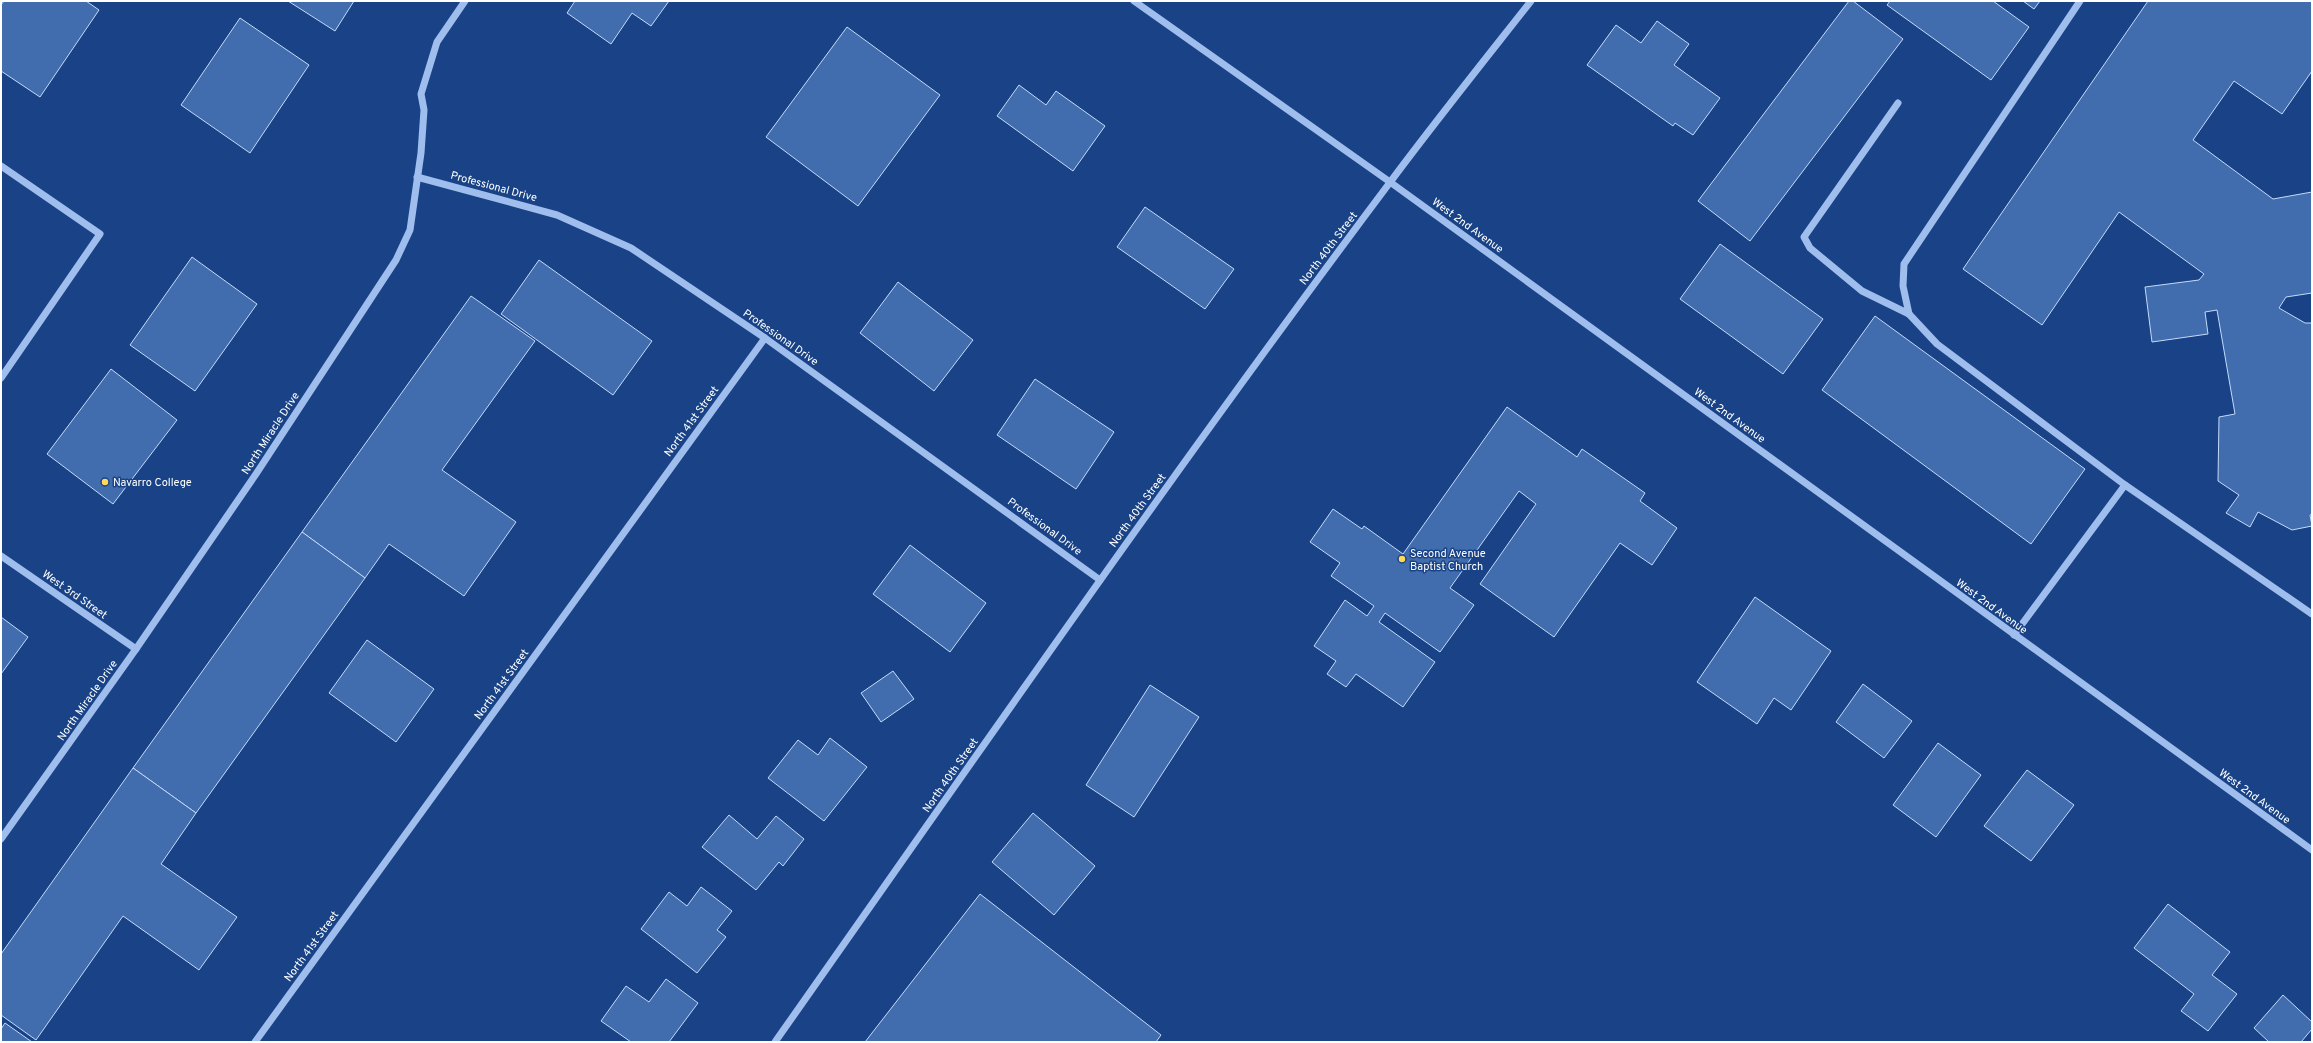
<svg xmlns="http://www.w3.org/2000/svg" width="2313" height="1043" viewBox="0 0 2313 1043" font-family="Overpass,sans-serif">
<style>
.building{fill:#416daf;stroke:#c4daf9}
.lines{fill:none;stroke-linecap:round;stroke-linejoin:round}
.minor{stroke:#9fbeed;stroke-width:7}
.poi-dot{fill:#ffd75b;stroke:#194386;stroke-width:1.5}
.labels{text-anchor:middle;stroke-width:3;stroke-linejoin:round;paint-order:stroke}
.street-label{font-size:11px;fill:#fff;stroke:#194386}
.poi-label{font-size:11px;fill:#fff;stroke:#194386;text-anchor:start}
</style>
<rect width="100%" height="100%" fill="#194386"/>
<!-- building -->
<g class="building">
<polygon points="4,1 86,1 99,10 40,97 1,71 1,5"/>
<polygon points="288,1 354,1 335,31"/>
<polygon points="575,1 669,1 651,26 632,13 611,44 567,13"/>
<polygon points="1849,1 1853,1 1903,39 1750,241 1698,201"/>
<polygon points="1890,1 1993,1 2029,27 1991,80 1887,5"/>
<polygon points="2023,1 2040,1 2034,9"/>
<polygon points="2148,1 2312,1 2312,71 2282,114 2234,81 2193,140 2273,199 2312,192 2312,293 2286,297 2279,308 2305,323 2312,323 2312,514 2310,515 2312,526 2292,530 2258,512 2250,527 2226,513 2239,495 2218,481 2219,417 2235,414 2217,310 2205,312 2208,334 2152,342 2145,287 2199,280 2204,274 2119,212 2042,325 1963,269"/>
<polygon points="240,18 309,65 250,153 181,105"/>
<polygon points="1657,21 1689,44 1674,65 1720,98 1693,135 1675,123 1673,126 1587,65 1616,25 1641,43"/>
<polygon points="847,27 940,95 858,206 766,137"/>
<polygon points="1019,85 1046,105 1056,91 1105,126 1073,171 997,116"/>
<polygon points="1145,207 1234,269 1205,309 1117,247"/>
<polygon points="1720,244 1823,319 1783,374 1680,299"/>
<polygon points="192,257 257,304 195,391 130,345"/>
<polygon points="539,260 652,341 613,395 501,314"/>
<polygon points="898,282 973,340 934,391 860,333"/>
<polygon points="471,296 535,341 442,470 516,522 464,596 389,544 365,578 302,532"/>
<polygon points="1875,316 2085,469 2031,544 1822,390"/>
<polygon points="111,369 177,420 113,504 47,454"/>
<polygon points="1035,379 1114,432 1076,489 997,435"/>
<polygon points="1507,407 1577,457 1582,449 1645,493 1640,501 1677,528 1652,565 1620,543 1554,637 1480,584 1536,504 1519,491 1450,588 1474,605 1440,652 1385,613 1379,622 1435,662 1403,707 1356,674 1346,687 1327,674 1336,661 1314,646 1345,600 1367,616 1374,606 1331,576 1340,563 1310,542 1333,509 1362,529 1364,526 1403,554"/>
<polygon points="302,532 365,578 196,813 133,768"/>
<polygon points="910,545 986,603 950,652 873,594"/>
<polygon points="1755,597 1831,651 1791,710 1774,698 1757,724 1697,682"/>
<polygon points="1,617 28,637 1,674"/>
<polygon points="367,640 434,689 396,742 329,693"/>
<polygon points="893,671 914,699 881,722 861,693"/>
<polygon points="1863,684 1912,721 1884,758 1836,722"/>
<polygon points="1150,685 1199,717 1134,817 1086,785"/>
<polygon points="830,738 867,767 824,821 768,778 798,740 818,755"/>
<polygon points="1938,743 1981,775 1936,837 1893,805"/>
<polygon points="133,768 196,813 161,864 237,917 199,970 123,916 36,1040 1,1015 1,954"/>
<polygon points="2027,770 2074,805 2031,861 1984,826"/>
<polygon points="1033,813 1095,866 1054,915 992,862"/>
<polygon points="729,815 757,839 776,816 804,839 783,866 779,862 756,890 702,847"/>
<polygon points="701,887 732,911 717,930 726,937 697,973 641,929 669,892 687,906"/>
<polygon points="980,894 1161,1035 1156,1042 865,1042"/>
<polygon points="2168,904 2230,952 2212,975 2237,994 2208,1031 2181,1011 2194,994 2134,948"/>
<polygon points="666,979 698,1003 669,1042 631,1042 601,1021 626,986 649,1002"/>
<polygon points="2283,995 2312,1022 2312,1029 2301,1042 2269,1042 2254,1028"/>
<polygon points="5,1023 32,1042 1,1042 1,1029"/>
</g>
<g class="lines">
<!-- minor -->
<g class="minor">
<polyline points="1134,1 1390,182 2312,850"/>
<polyline points="2080,1 1904,264 1903,286 1909,314 1937,344 2125,485 2312,614"/>
<polyline points="1898,103 1804,237 1810,248 1862,291 1909,314"/>
<polyline points="1,166 100,234 1,378"/>
<polyline points="417,177 557,215 631,248 765,338 1100,580"/>
<polyline points="1,556 136,649"/>
<polyline points="2014,635 2125,485"/>
<polyline points="1,839 136,649 256,474 396,260 410,230 421,153 424,110 421,94 437,42 465,1"/>
<polyline points="255,1042 765,338"/>
<path d="M775,1042C977,755 1177,466 1388,185C1434,123 1483,62 1531,1"/>
</g>
</g>
<!-- markers -->
<g class="poi-dot">
<circle cx="105" cy="482" r="4"/>
<circle cx="1402" cy="559" r="4"/>
</g>
<g class="labels">
<!-- street labels -->
<g class="street-label">
<text transform="translate(494 186) rotate(15)" y="4">Professional Drive</text>
<text transform="translate(1468 225) rotate(36)" y="4">West 2nd Avenue</text>
<text transform="translate(1328 248) rotate(-53)" y="4">North 40th Street</text>
<text transform="translate(781 337) rotate(35)" y="4">Professional Drive</text>
<text transform="translate(1730 415) rotate(36)" y="4">West 2nd Avenue</text>
<text transform="translate(691 421) rotate(-54)" y="4">North 41st Street</text>
<text transform="translate(270 433) rotate(-57)" y="4">North Miracle Drive</text>
<text transform="translate(1137 510) rotate(-54)" y="4">North 40th Street</text>
<text transform="translate(1045 526) rotate(36)" y="4">Professional Drive</text>
<text transform="translate(75 594) rotate(35)" y="4">West 3rd Street</text>
<text transform="translate(1992 606) rotate(36)" y="4">West 2nd Avenue</text>
<text transform="translate(501 684) rotate(-54)" y="4">North 41st Street</text>
<text transform="translate(87 700) rotate(-55)" y="4">North Miracle Drive</text>
<text transform="translate(950 775) rotate(-55)" y="4">North 40th Street</text>
<text transform="translate(2255 796) rotate(36)" y="4">West 2nd Avenue</text>
<text transform="translate(311 946) rotate(-54)" y="4">North 41st Street</text>
</g>
<!-- poi labels -->
<g class="poi-label">
<text x="113" y="486">Navarro College</text>
<text x="1410" y="557">Second Avenue<tspan x="1410" dy="13">Baptist Church</tspan></text>
</g>
</g>
<!-- border -->
<rect width="2313" height="1043" fill="none" stroke="#ffffff" stroke-width="4"/>
</svg>
